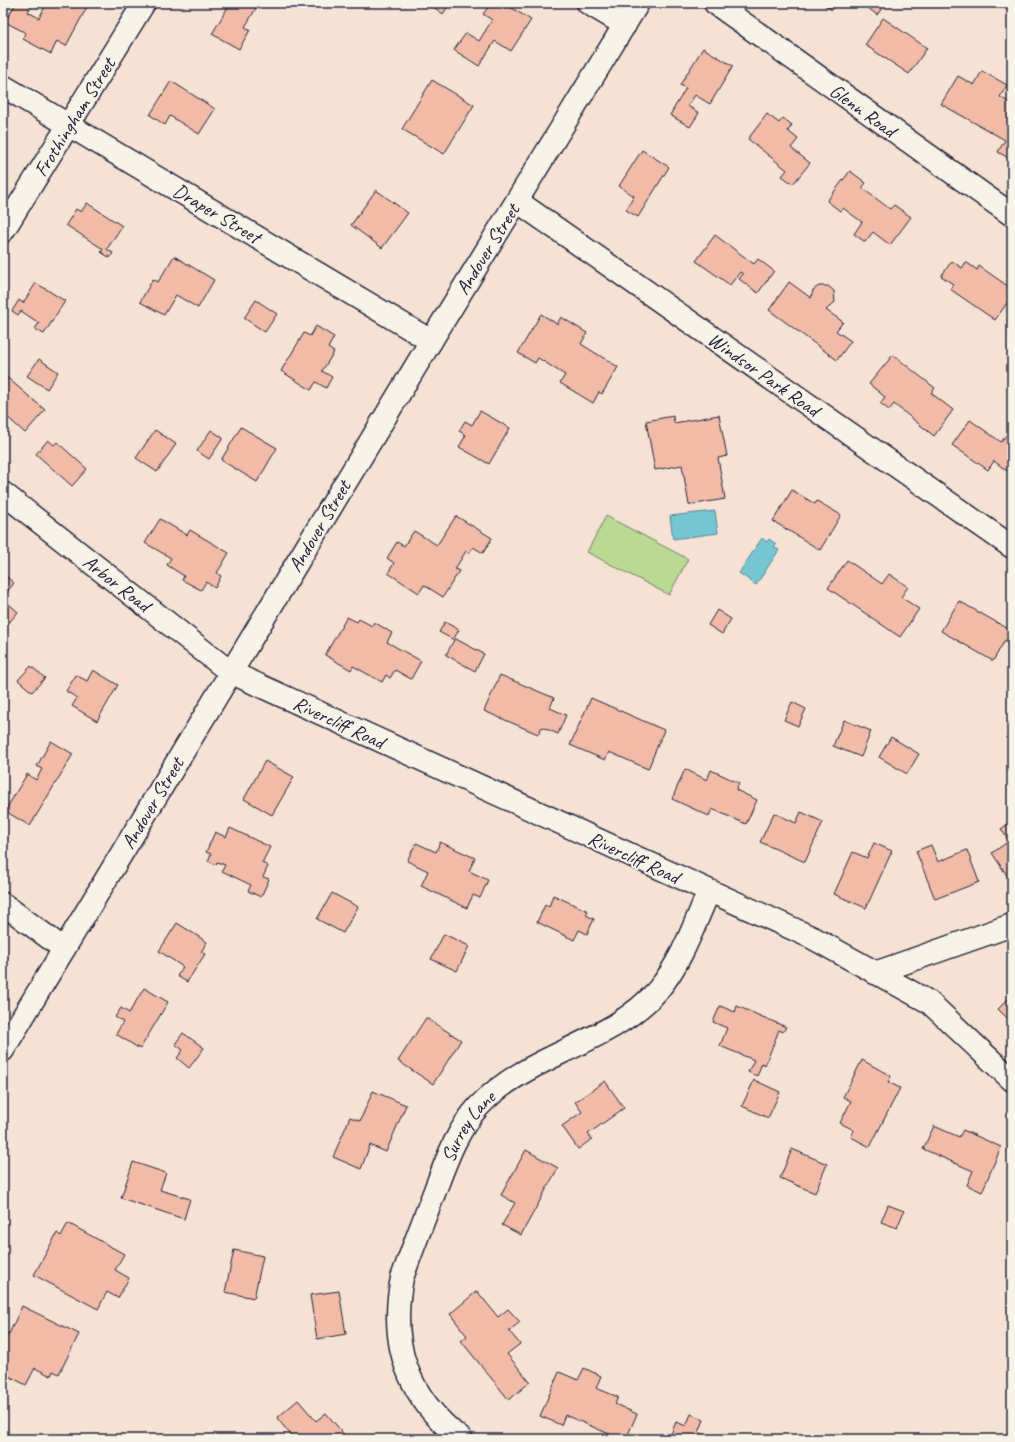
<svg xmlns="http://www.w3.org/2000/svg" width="1015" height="1442" viewBox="0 0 1015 1442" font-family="Caveat,sans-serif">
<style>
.green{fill:#bad992;stroke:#6e7e66}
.water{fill:#76c6d2;stroke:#548496}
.building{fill:#f2bba7;stroke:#22223b}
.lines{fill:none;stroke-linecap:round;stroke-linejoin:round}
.minor-casing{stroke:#22223b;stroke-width:25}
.major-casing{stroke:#22223b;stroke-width:25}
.minor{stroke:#f7f3e8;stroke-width:22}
.major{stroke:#f7f3e8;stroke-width:22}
.labels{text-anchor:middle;stroke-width:4;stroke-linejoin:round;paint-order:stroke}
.street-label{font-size:20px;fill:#22223b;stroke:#f7f3e8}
</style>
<rect width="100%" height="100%" fill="#f6e2d4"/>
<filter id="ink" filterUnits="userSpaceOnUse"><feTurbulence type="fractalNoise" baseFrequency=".025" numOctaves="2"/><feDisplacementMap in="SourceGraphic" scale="8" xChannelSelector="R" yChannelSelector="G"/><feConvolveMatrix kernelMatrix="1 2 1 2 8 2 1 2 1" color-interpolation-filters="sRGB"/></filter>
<g filter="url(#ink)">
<!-- green -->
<polygon class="green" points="606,516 688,559 669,595 587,552"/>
<!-- water -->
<g class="water">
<polygon points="715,511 718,533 673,539 670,516"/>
<polygon points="762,538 767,542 769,539 776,544 774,547 779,550 756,585 739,573"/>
</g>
<!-- building -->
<g class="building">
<polygon points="16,3 26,3 31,6 28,12 39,18 47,3 79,3 87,7 66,46 57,41 51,54 23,39 26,33 5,22"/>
<polygon points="221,3 259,3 245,27 250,30 239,49 212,34 228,7"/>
<polygon points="428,3 450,3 443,14"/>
<polygon points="491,3 504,3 531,20 511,51 495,41 479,66 454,50 466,33 479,41 492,20 483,14"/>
<polygon points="821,3 837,3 832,10"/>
<polygon points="862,3 886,3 877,15"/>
<polygon points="883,18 927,48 909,74 865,45"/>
<polygon points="703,48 733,66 710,104 695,95 688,106 699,113 690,127 670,115 686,88 680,85"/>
<polygon points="982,71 1007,85 1000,97 1012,104 1012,160 998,152 1005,140 941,104 958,76 974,85"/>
<polygon points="432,80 474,105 444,154 402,129"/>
<polygon points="171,81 215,109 199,134 170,116 165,125 150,115"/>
<polygon points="767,114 779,123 783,118 792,125 788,131 798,139 791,148 810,163 793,184 782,176 787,170 748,139"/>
<polygon points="642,150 669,167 638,217 626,210 634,196 619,186"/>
<polygon points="850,171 866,183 862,188 890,209 894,205 911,217 890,245 873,232 865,242 854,234 862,222 843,208 840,211 827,201"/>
<polygon points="376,190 408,213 382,248 351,225"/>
<polygon points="87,203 122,226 107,249 113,253 110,258 101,252 103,249 66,225 76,209 81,212"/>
<polygon points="715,235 754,264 758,259 774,271 758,293 739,279 743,274 740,272 730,285 696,261"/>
<polygon points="174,256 214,280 198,308 176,295 164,315 140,302 153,279 158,282"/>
<polygon points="952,261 962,268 966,262 977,270 979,266 1012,289 1012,296 995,320 950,289 953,284 941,276"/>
<polygon points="789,282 811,298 813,290 819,286 828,286 834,291 835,302 826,310 843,322 836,331 851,341 837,360 769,310"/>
<polygon points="36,283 65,301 44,334 35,329 39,323 21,311 18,315 12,311 19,300 23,303"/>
<polygon points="256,300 277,314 265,332 244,318"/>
<polygon points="541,314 557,324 561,317 587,333 581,344 618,367 602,394 599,392 593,403 560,383 565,375 538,358 535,363 518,353"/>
<polygon points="316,326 334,337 328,348 334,352 322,371 332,377 326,388 316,382 311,390 281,371 304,333 310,336"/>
<polygon points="893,355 935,388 931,393 953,410 934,436 894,404 889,410 880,403 885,397 869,384"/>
<polygon points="39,359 58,372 47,389 27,376"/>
<polygon points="3,374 45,410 25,433 3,413"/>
<polygon points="480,411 510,428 489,464 459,447 466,435 459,431 465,421 472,425"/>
<polygon points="719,415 727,456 718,458 725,499 689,505 682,465 655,470 646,421 673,416 674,423"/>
<polygon points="970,420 1001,442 1008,433 1012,436 1012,464 1007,471 994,461 988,470 952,445"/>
<polygon points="241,427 277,448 257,482 221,460"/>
<polygon points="155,430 176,444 157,472 136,458"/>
<polygon points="211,430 223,438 209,459 197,451"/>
<polygon points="48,440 54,445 57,442 87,469 72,486 36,454"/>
<polygon points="792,490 815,504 817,501 841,515 820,550 773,521"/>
<polygon points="456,516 492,538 483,553 473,547 469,553 466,551 455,569 459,571 443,597 424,585 419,593 388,573 394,563 387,558 397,542 404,546 414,531 437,545"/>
<polygon points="160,519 187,535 190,530 229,553 217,573 221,576 215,588 206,582 201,590 182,580 184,576 167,565 171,558 145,543"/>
<polygon points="847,560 882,584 889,574 908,587 901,597 919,609 900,637 828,588"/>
<polygon points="3,574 14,583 3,597"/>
<polygon points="3,599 18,612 7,625 3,622"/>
<polygon points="959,601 1012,631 1011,643 1005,640 993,661 941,631"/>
<polygon points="717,610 731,619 722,634 708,625"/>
<polygon points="347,617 357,622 359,619 372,626 374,622 392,633 387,642 421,661 411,679 395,670 390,678 386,675 382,682 353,666 351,670 325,655"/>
<polygon points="445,622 459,630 454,638 484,654 475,671 446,655 454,640 439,632"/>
<polygon points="31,666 45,678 32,692 18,680"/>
<polygon points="93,670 118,685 97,721 72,706 77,698 66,691 76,675 87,681"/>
<polygon points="500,675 554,698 550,708 566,715 558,734 542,727 538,734 484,711"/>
<polygon points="591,698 664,730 648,769 609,752 605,760 570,745"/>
<polygon points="792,702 806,709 798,726 784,720"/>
<polygon points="844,720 871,731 861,757 833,746"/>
<polygon points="891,737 919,754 907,774 879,757"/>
<polygon points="51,741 73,754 30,826 5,811 27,774 36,780 42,769 37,766"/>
<polygon points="265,761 294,777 272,815 244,799"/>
<polygon points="685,769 707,780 711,770 739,783 736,790 757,800 746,824 712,809 709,816 672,799"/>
<polygon points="801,812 823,822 805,862 760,842 774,813 796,823"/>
<polygon points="1012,821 1012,879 1010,880 992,853 1009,841 1001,829"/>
<polygon points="230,828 270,847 262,863 268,866 263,877 269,879 261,897 248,891 251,885 222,871 225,865 217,862 216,865 208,861 211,854 206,852 215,832 226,837"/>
<polygon points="440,842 475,858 469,871 488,880 480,898 473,895 467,908 421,886 428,871 407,861 416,843 436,852"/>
<polygon points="874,843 892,851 866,908 834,894 853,852 867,858"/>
<polygon points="931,845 938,862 967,850 979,882 935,899 916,851"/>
<polygon points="332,893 358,907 343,933 317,919"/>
<polygon points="553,895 588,911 586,915 594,919 587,934 579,930 574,940 537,922 545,905 549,907"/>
<polygon points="177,923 207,942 201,952 205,954 187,982 177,976 183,967 159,951"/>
<polygon points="444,934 469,946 457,971 431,959"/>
<polygon points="144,988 168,1002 140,1049 116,1034 123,1022 115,1017 121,1008 129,1013"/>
<polygon points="1012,995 1012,1023 998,1009"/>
<polygon points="720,1006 735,1012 737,1006 786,1027 783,1032 779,1030 765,1065 762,1063 757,1076 748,1072 754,1060 720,1046 727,1028 713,1022"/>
<polygon points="426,1018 461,1040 433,1084 398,1061"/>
<polygon points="183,1033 204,1048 189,1068 177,1058 183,1050 175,1044"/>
<polygon points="862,1060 891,1076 888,1082 900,1088 870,1147 851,1137 854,1130 840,1123 851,1101 843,1097"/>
<polygon points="754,1080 780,1092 768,1118 742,1106"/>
<polygon points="605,1081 624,1108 588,1134 592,1139 578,1149 562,1126 582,1112 575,1102"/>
<polygon points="373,1091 406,1105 386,1152 370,1145 361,1169 333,1157 350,1117 360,1121"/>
<polygon points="934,1126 959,1137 963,1130 1001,1147 982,1192 967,1185 973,1171 923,1149"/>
<polygon points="792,1149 827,1164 815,1193 780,1178"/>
<polygon points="526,1150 558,1168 521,1235 502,1225 515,1203 501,1195"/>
<polygon points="133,1162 166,1173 160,1190 190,1199 184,1219 121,1198"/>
<polygon points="888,1205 904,1211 897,1228 881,1222"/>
<polygon points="68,1223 124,1254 115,1270 129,1278 118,1298 107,1292 98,1309 34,1275 57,1233 61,1236"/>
<polygon points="234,1250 263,1256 254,1298 225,1292"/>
<polygon points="339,1291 346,1334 317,1339 310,1295"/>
<polygon points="477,1291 498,1317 508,1309 520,1322 509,1331 520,1344 507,1354 530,1382 509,1400 461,1341 467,1336 450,1314"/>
<polygon points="22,1306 79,1334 59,1374 53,1371 51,1376 35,1368 26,1385 3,1373 3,1340 7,1333 9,1334"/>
<polygon points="584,1368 601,1376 596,1388 618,1397 615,1404 637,1414 626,1439 621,1439 565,1415 561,1425 540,1416 559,1372 578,1380"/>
<polygon points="298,1400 316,1421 326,1413 348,1439 303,1439 301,1436 294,1439 277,1418"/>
<polygon points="691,1414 704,1420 699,1432 715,1439 669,1439 676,1422 686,1426"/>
</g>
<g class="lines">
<!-- minor casing -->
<g class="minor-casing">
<g id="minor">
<polyline points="588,3 625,25"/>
<polyline points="715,3 1012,215"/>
<polyline points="3,86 431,341"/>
<polyline points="517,201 1012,547"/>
<polyline points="3,231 144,3"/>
<polyline points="3,493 230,672 813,938 929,1002 1012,1080"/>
<polyline points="3,904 64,949"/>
<polyline points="875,973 1012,925"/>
<path id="s1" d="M461,1439C407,1397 389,1344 402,1278C412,1250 423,1222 434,1193C446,1162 456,1131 479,1106C529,1053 610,1045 658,990C682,961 694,925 709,891"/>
</g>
</g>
<!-- major casing -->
<g class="major-casing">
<polyline id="major" points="3,1050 431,341 638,3"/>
</g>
<!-- minor -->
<use href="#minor" class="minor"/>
<!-- major -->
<use href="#major" class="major"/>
</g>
</g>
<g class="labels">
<!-- street labels -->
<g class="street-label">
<text transform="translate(863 110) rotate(36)" y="7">Glenn Road</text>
<text transform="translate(74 117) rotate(-58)" y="7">Frothingham Street</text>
<text transform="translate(217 213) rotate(31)" y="7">Draper Street</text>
<text transform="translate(487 249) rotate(-58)" y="7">Andover Street</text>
<text transform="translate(764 374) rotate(35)" y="7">Windsor Park Road</text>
<text transform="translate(319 526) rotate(-59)" y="7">Andover Street</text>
<text transform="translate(117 583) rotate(38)" y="7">Arbor Road</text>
<text transform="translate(339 722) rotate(25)" y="7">Rivercliff Road</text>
<text transform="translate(152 803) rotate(-59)" y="7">Andover Street</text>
<text transform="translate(634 857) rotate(25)" y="7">Rivercliff Road</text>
<text dy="7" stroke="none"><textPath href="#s1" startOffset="348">Surrey Lane</textPath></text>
</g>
</g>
<!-- margin -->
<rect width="1015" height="1442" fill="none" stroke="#f7f3e8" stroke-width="16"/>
<rect x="8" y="8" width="999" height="1426" fill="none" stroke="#22223b" stroke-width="1.5" filter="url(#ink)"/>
</svg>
